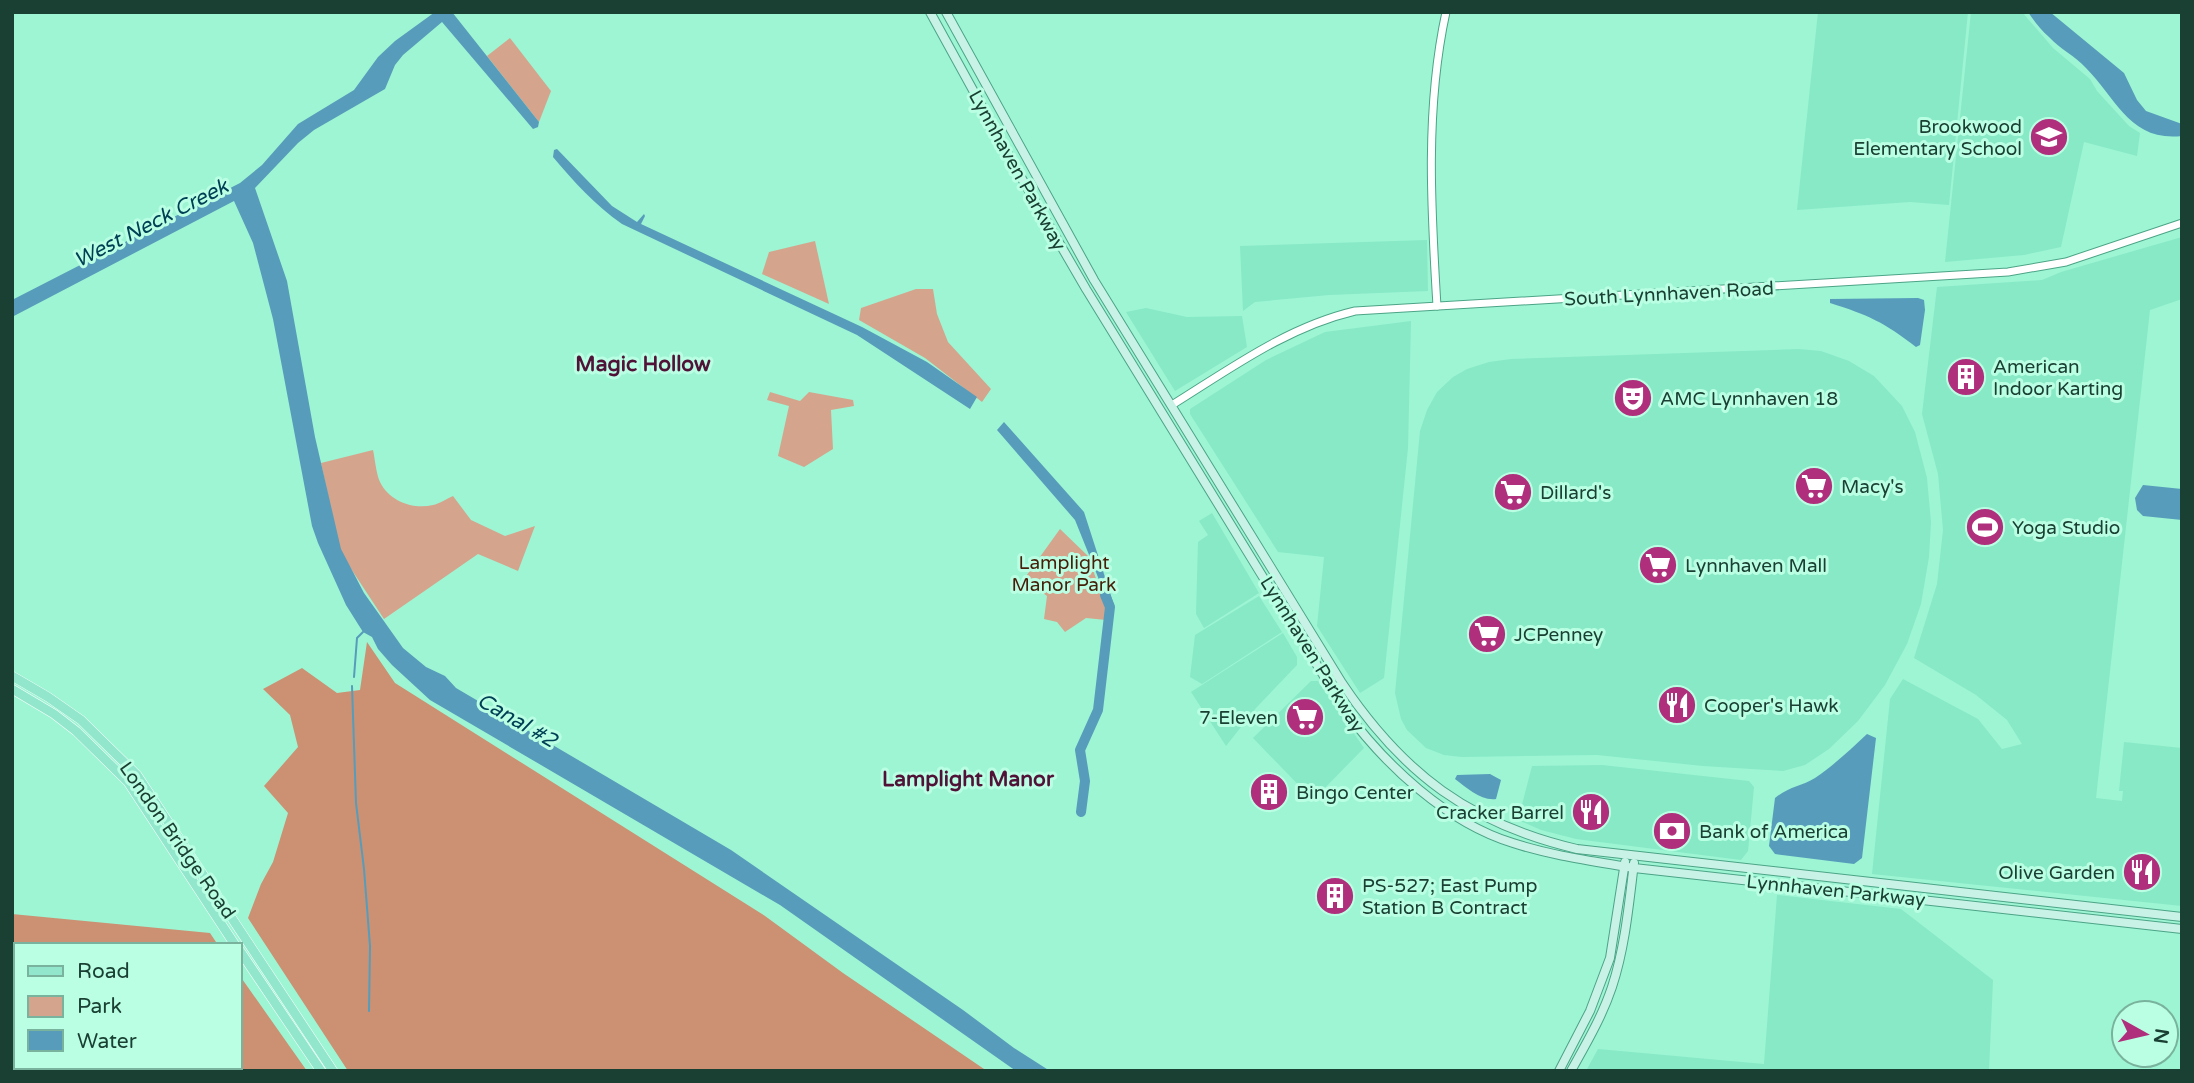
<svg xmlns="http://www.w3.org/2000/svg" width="2194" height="1083" viewBox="0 0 2194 1083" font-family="'Varela Round',sans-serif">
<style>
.built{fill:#88e9c6}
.green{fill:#d4a58c}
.forest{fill:#cb9172}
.water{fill:#579cba}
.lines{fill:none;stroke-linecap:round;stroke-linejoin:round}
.stream{stroke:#579cba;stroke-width:2}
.river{stroke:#579cba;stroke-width:10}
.tertiary-casing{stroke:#4ba486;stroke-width:9}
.secondary-casing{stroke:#4ba486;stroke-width:10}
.primary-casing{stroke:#fff;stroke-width:10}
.tertiary{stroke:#fff;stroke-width:7}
.secondary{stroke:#c8f2e6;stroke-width:8}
.primary{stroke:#92e6cc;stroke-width:9}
.labels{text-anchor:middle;stroke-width:6;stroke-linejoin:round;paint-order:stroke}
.poi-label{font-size:19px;fill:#1a4033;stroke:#baffe4;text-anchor:start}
.street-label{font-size:19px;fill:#1a4033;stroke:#baffe4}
.park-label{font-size:19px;fill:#461f08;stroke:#baffe4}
.water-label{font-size:21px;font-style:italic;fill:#004055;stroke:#baffe4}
.neighbourhood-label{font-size:21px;font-weight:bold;fill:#501337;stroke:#baffe4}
</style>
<rect width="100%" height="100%" fill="#9df5d4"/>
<!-- built -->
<g class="built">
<polygon points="1818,12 1968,12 1949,205 1910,202 1797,210"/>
<polygon points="1971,12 2022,12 2053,48 2090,79 2097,91 2129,126 2140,133 2137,156 2084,142 2061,247 2024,255 1945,262"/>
<polygon points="2182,237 2182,299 2150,310 2096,798 2122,801 2123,791 2119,791 2124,742 2182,748 2182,906 1872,874 1890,699 1903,679 1978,719 2002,749 2022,744 2007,720 1976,695 1914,658 1937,584 1943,530 1938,474 1922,414 1937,287 2042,280 2061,272"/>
<polygon points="1427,240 1428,291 1329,295 1255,302 1243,311 1240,246"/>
<polygon points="1146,308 1187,317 1242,316 1247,347 1175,391 1126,312"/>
<polygon points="1411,321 1408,448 1384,678 1360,693 1317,626 1324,557 1278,552 1190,414 1190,409 1266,360 1325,332"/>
<polygon points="1798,349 1821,351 1849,361 1874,376 1902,406 1915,432 1927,478 1931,522 1929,557 1921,604 1907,644 1885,685 1858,721 1829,749 1805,765 1783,771 1703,766 1597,755 1462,757 1444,755 1426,748 1407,730 1401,719 1395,693 1420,431 1427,410 1437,392 1453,377 1467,369 1489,362 1511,359"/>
<polygon points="1212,513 1259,593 1204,628 1196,614 1198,542 1208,535 1199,521"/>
<polygon points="1259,596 1282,632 1202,684 1190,677 1195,635"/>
<polygon points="1283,633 1297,657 1297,665 1256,708 1226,746 1191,692"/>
<polygon points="1311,681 1318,681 1364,748 1313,800 1253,738"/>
<polygon points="1602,765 1749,781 1754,787 1748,851 1741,860 1576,839 1541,830 1518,820 1532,766"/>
<polygon points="1777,895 1901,909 1993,980 1989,1071 1586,1071 1598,1049 1764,1064"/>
</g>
<!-- green -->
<g class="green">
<polygon points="510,38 551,91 539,122 487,56"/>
<polygon points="815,241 829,304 762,274 769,252"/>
<polygon points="916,289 933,289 937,314 948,342 991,389 982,402 925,358 859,320 861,308"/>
<polygon points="770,392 800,401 809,392 853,400 854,406 831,410 833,449 804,467 778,456 789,406 767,400"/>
<path d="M373,450C375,459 376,473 380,482C389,501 413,510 433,505C439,504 446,499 453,496L471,520L505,536L535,526L518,571L478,554L384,619L340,552L321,463Z"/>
<polygon points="1060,529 1088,556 1105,604 1106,620 1086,618 1065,632 1057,622 1044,619 1047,596 1024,579"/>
</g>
<!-- forest -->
<g class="forest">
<polygon points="367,642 395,683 765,916 843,973 987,1071 348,1071 248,918 261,884 273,862 288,813 264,786 298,747 290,715 263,689 302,668 337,693 360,690"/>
<polygon points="12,914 210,933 218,945 16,945 16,1067 240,1067 240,976 307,1071 12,1071"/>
</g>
<!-- water -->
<g class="water">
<polygon points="435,12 452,12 539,122 538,127 533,129 442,22 403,55 395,65 385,89 314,130 298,143 255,188 287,281 315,437 341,549 364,593 403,648 426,667 445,676 456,688 731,850 963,1010 1014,1048 1050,1071 1016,1071 780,905 430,700 392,665 378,649 372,637 363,632 346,605 318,543 312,526 273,319 253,243 234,201 12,317 12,300 240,183 262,165 298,124 354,90 378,57 395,41"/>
<path d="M2028,12H2050L2124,73L2137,100L2146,111L2182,124V136C2130,142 2116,98 2086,68C2075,56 2060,49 2049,37C2041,30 2034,21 2028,12Z"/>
<path d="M557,149L612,206L637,222L644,214L645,216L641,224L862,327L927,362L977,397L970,409L857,335L622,224C595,205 574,182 553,157L554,150Z"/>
<path d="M1918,298L1924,300L1925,310L1920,345L1916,347C1884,322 1868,315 1830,303V299Z"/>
<polygon points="1004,422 1084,512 1114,605 1110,607 1075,520 997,430"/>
<polygon points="2143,485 2182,489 2182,520 2143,516 2137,510 2135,498"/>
<path d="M1867,734L1876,738L1862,858L1854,864L1775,854L1769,846L1775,798C1788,787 1802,786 1815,778C1834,765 1850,750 1867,734Z"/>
<path d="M1490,774L1501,780L1496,799C1481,801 1467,788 1455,779L1457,775Z"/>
</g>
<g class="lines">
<!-- stream -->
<g class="stream">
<polyline points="354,677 357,638 363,632"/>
<polyline points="352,686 356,803 364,869 370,946 369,1011"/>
</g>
<!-- river -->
<polyline class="river" points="1081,812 1085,781 1080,750 1098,710 1110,607 1105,595"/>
<!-- tertiary casing -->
<g class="tertiary-casing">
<g id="tertiary">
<path d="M1437,306C1431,209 1425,108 1446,12"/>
<path d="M1172,405C1230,369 1287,327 1355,311L2008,272L2066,262L2182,223"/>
</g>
</g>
<!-- secondary casing -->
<g class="secondary-casing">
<g id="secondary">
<path d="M930,12L1018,172L1086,289L1344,709C1385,765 1447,823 1513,843C1553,856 1593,861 1634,868L2182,929"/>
<path d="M946,12L1094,280L1342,683C1403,774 1470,824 1577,849L2182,917"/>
<polyline points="1559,1071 1590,1011 1610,958 1625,862"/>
<path d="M1571,1071C1586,1044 1602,1017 1612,987C1625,948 1629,904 1634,863"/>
</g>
</g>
<!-- primary casing -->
<g class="primary-casing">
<g id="primary">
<polyline points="12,676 48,697 81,720 137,775 333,1071"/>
<polyline points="12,689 54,714 76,731 128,782 235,945"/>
<polyline points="240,951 321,1071"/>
</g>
</g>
<!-- tertiary -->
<use href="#tertiary" class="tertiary"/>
<!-- secondary -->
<use href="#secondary" class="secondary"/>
<!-- primary -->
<use href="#primary" class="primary"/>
</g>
<!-- icons -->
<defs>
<g id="school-disc" transform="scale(2.0125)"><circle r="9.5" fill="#b02f7c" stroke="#baffe4"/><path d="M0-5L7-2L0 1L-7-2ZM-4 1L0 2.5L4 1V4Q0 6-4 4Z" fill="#fff"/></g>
<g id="building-disc" transform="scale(2.0125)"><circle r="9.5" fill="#b02f7c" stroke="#baffe4"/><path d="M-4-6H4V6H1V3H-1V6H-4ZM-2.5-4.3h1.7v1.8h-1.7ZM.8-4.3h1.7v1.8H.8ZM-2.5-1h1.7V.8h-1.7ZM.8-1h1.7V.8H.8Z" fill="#fff"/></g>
<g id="theatre-disc" transform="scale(2.0125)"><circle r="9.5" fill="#b02f7c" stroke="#baffe4"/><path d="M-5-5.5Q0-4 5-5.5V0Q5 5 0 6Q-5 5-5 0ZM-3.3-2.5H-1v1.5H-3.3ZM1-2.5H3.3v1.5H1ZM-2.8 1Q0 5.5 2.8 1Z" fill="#fff"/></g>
<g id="supermarket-disc" transform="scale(2.0125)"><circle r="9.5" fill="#b02f7c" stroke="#baffe4"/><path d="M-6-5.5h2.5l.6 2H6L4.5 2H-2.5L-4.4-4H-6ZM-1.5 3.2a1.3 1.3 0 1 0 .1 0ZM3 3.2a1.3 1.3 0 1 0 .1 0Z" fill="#fff"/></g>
<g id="stadium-disc" transform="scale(2.0125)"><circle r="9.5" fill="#b02f7c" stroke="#baffe4"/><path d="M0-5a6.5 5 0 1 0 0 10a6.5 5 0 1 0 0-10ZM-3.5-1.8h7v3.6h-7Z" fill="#fff"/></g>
<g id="restaurant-disc" transform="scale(2.0125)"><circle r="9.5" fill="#b02f7c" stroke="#baffe4"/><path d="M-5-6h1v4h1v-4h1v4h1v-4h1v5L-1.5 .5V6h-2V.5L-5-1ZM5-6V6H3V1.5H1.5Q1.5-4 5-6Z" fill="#fff"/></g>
<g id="bank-disc" transform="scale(2.0125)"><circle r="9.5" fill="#b02f7c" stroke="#baffe4"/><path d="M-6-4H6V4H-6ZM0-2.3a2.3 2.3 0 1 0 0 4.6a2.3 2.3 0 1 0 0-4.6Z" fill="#fff"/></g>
</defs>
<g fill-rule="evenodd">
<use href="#school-disc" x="2049" y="137"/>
<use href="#building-disc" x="1966" y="377"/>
<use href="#theatre-disc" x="1633" y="398"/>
<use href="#supermarket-disc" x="1814" y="486"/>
<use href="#supermarket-disc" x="1513" y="492"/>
<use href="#stadium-disc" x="1985" y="527"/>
<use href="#supermarket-disc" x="1658" y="565"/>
<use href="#supermarket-disc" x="1487" y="634"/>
<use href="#restaurant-disc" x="1677" y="705"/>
<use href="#supermarket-disc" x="1305" y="717"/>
<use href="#building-disc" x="1269" y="792"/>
<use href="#restaurant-disc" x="1591" y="812"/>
<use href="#bank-disc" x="1672" y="831"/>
<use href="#restaurant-disc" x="2142" y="872"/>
<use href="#building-disc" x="1335" y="896"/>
</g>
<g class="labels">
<!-- poi labels -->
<g class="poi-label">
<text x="2022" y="133" text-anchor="end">Brookwood<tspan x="2022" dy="22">Elementary School</tspan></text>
<text x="1993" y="373">American<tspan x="1993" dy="22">Indoor Karting</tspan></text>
<text x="1660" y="405">AMC Lynnhaven 18</text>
<text x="1841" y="493">Macy's</text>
<text x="1540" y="499">Dillard's</text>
<text x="2012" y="534">Yoga Studio</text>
<text x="1685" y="572">Lynnhaven Mall</text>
<text x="1514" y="641">JCPenney</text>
<text x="1704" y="712">Cooper's Hawk</text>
<text x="1278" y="724" text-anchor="end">7-Eleven</text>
<text x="1296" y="799">Bingo Center</text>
<text x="1564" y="819" text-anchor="end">Cracker Barrel</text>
<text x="1699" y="838">Bank of America</text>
<text x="2115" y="879" text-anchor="end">Olive Garden</text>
<text x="1362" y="892">PS-527; East Pump<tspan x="1362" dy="22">Station B Contract</tspan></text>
</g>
<!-- street labels -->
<g class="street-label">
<text transform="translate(1018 170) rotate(61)" y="7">Lynnhaven Parkway</text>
<text transform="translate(1669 293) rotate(-3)" y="7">South Lynnhaven Road</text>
<text transform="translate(1313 654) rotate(58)" y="7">Lynnhaven Parkway</text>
<text transform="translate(178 840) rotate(55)" y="7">London Bridge Road</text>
<text transform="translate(1836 890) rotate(6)" y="7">Lynnhaven Parkway</text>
</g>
<!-- park labels -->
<g class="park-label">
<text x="1064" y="569">Lamplight<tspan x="1064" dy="22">Manor Park</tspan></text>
</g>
<!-- water labels -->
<g class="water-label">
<text transform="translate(151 223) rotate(-27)" y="7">West Neck Creek</text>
<text transform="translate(517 720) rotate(30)" y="7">Canal #2</text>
</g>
<!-- neighbourhood labels -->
<g class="neighbourhood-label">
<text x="643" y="371">Magic Hollow</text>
<text x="968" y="786">Lamplight Manor</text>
</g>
</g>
<!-- border -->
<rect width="2194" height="1083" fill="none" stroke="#1a4033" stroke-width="28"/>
<!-- legend -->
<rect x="14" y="943" width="228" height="126" fill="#baffe4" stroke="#7ab39d" stroke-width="2"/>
<rect x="28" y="966" width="35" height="10" fill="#92e6cc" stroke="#7ab39d" stroke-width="2"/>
<text x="77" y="978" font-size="21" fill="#1a4033">Road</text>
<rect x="28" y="996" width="35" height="21" fill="#d4a58c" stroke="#7ab39d" stroke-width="2"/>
<text x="77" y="1013" font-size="21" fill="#1a4033">Park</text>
<rect x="28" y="1030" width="35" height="21" fill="#579cba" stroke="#7ab39d" stroke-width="2"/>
<text x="77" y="1048" font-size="21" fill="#1a4033">Water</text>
<!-- north arrow -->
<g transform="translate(2145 1034) rotate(98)"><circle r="33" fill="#baffe4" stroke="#7ab39d" stroke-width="2"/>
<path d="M0-5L12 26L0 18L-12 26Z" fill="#b02f7c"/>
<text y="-10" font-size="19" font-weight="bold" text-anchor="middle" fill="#1a4033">N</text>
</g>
</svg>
